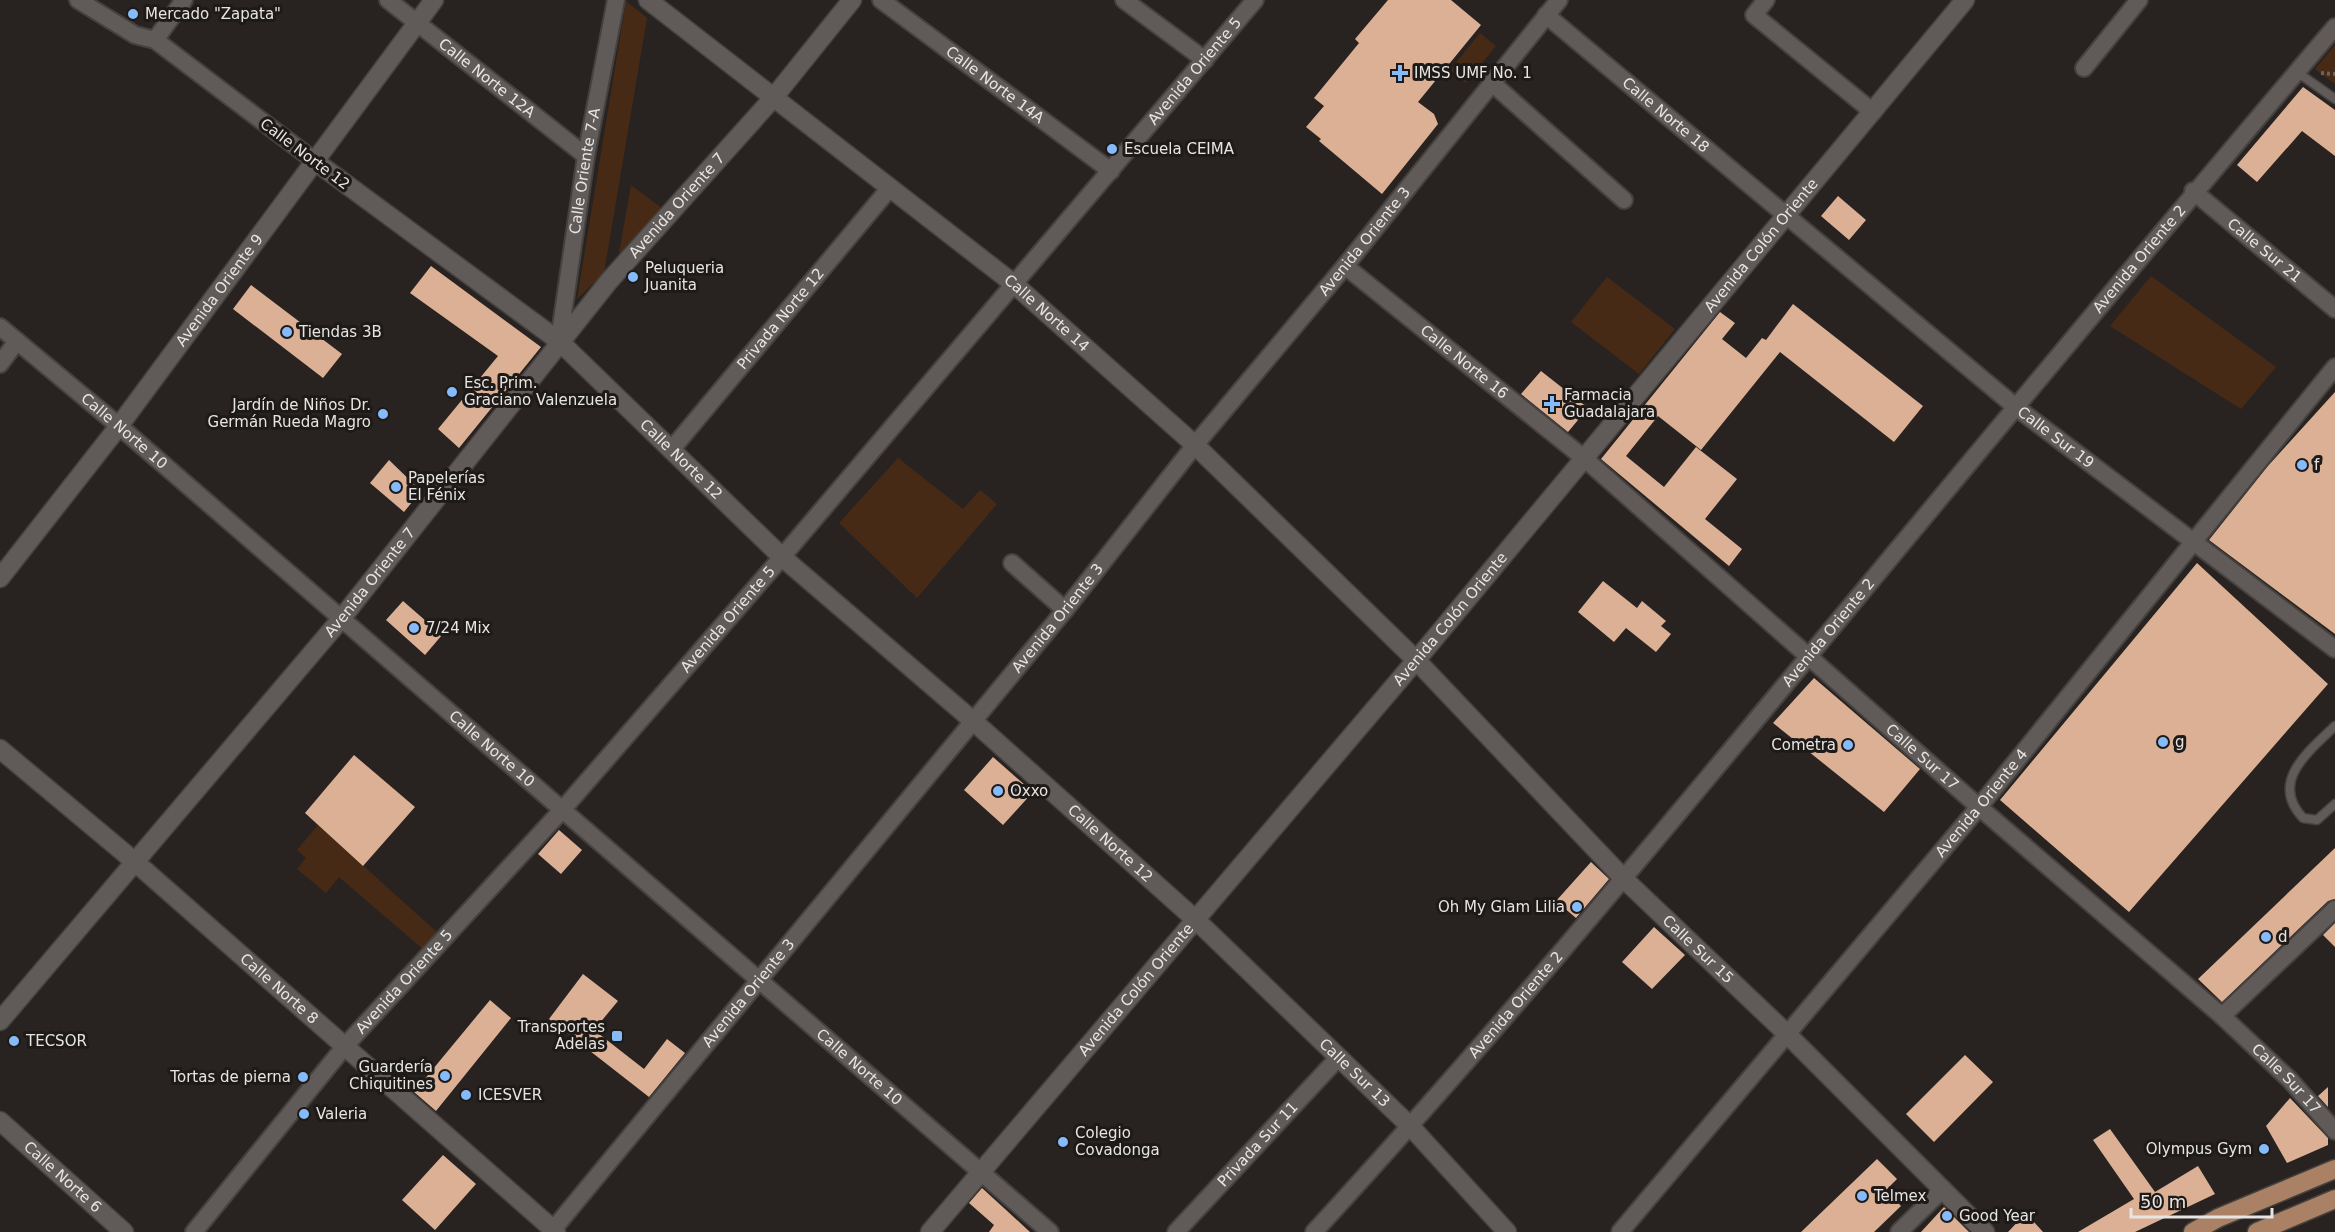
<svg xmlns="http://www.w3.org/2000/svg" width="2335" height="1232" viewBox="0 0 2335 1232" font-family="'DejaVu Sans',sans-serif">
<rect width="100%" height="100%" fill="#282321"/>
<path fill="#472a16" d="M626,1l21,17 -43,255 -27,26z
M1480,33l16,13 -30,37 -16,-13z
M2335,45v39l-20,-15z
M631,185l32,24 -46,56z
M2151,276l125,91 -35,42 -131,-83z
M1607,277l68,52 -36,45 -68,-52z
M898,458l65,51 17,-19 17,14 -80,94 -78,-75z
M318,825l121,109 -14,17 -86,-74 -13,16 -29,-24 9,-11 -9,-8z"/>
<path fill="#dcb094" d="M1388,0h63l30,25 -63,77 16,12 4,10 -56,70 -63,-53 2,-2 -15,-12 18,-21 -10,-8 45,-55 -4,-4z
M2303,87l32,23v46l-33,-25 -45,51 -20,-17z
M1838,196l28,24 -17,20 -28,-24z
M431,266l110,81 -82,101 -21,-19 60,-73 -88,-63z
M251,285l91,69 -19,24 -90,-69z
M1793,304l130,102 -29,36 -114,-90 -79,98 -43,-34 -32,40 38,31 32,-40 41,32 -32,40 37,30 -13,17 -128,-107 119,-147 15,11 -13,16 24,19 16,-20 4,2z
M1541,371l47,37 -20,24 -47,-38z
M2335,392v242l-126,-94 58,-73z
M389,460l32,31 -17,21 -34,-29z
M2197,563l131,121 -199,228 -129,-112z
M1603,581l34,27 5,-7 24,20 -5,5 10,8 -15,18 -30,-24 -12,14 -36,-30z
M403,601l39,34 -17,20 -39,-35z
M1814,678l106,91 -36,43 -111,-89z
M354,755l61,52 -52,59 -58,-53z
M993,757l40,35 -30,33 -39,-35z
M559,830l23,20 -21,24 -23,-20z
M2335,848v51l-7,2 -106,101 -24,-23z
M1591,862l18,17 -33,39 -20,-17z
M2335,923v24l-12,-12z
M1654,927l31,28 -33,34 -30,-27z
M583,974l35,27 -24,29 50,39 23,-30 18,14 -36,44 -100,-78z
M490,1000l21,18 -75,93 -22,-19z
M1965,1055l28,27 -59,60 -28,-28z
M2328,1087v20l-10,-11z
M2290,1098l38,40v7l-41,18 -21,-37z
M2110,1129l45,63 43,-26 17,28 -80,38h-57l56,-33 -41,-59z
M443,1155l33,29 -41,46 -33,-30z
M1877,1159l20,20 -11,11 15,16 -27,26h-73z
M982,1188l23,21 25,23h-41l5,-7 -25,-22z
M1944,1207l25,25h-48z
M2026,1213l17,19h-35z"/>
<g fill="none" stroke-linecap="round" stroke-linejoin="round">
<g stroke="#44413f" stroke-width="11">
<path id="lane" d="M2297,72l38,27
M2335,726c-27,26 -66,56 -32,92l14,2 18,-16"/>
</g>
<g stroke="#44413f" stroke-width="20">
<g id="street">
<path d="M78,0l57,35 20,5 161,122"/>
<path id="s1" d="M388,0l198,156"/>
<path id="s2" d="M881,0l230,171"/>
<path d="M1124,0l81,60"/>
<path d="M1766,0l-12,15 119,97"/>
<path id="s3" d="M1546,15l471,393 318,241"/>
<path d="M155,40l29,-40"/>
<path d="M2084,68l55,-68"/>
<path d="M1492,83l132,117"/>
<path id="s4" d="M2193,191l142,118"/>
<path id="s5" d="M1345,266l240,193 394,348 243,209 68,64 45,51"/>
<path id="s6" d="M0,327l119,99 931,806"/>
<path id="s7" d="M559,341l27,-185 30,-156"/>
<path d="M0,364l17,-23"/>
<path id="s8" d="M671,450l218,-261"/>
<path d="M1012,563l53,47"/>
<path d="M2222,1016l113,-107"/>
<path id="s9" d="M194,1232l151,-186 218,-237 219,-252 473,-557"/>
<path id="s10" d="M551,1232l514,-622 130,-165 150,-179 214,-266"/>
<path id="s11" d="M1176,1232l163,-175"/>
<path id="s12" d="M1314,1232c161,-175 314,-358 466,-541 184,-222 368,-444 555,-664"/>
<path id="s13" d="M1620,1232l359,-425 356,-440"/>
<path d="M1899,1232l44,-43"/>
</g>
</g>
<g stroke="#44413f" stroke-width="21">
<g id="secondary">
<path id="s14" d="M648,0l366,284 181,161 221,215 208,219 162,154 199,199"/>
<path id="s15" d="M316,162l243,179 223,216 190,163 224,200 215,207 96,105"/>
<path id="s16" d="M0,578l119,-152 315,-426"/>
<path id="s17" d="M0,749l134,112 422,371"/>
<path id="s18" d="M0,1021l341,-402 268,-338 165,-184 78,-97"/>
<path id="s19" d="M0,1121l124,111"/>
<path id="s20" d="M930,1232l499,-587 536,-645"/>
</g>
</g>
<g stroke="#44413f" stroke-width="21">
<path id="primary" d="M2193,1232l25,-14 117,-49
M2257,1232l78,-33"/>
</g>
<path stroke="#686462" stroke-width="4" stroke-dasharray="3 3" stroke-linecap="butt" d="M2321,73l14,1"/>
<use href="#lane" stroke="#605b58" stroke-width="8"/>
<use href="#street" stroke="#605b58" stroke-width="16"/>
<use href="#secondary" stroke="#605b58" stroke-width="18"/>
<use href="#primary" stroke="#aa8165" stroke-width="18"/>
</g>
<g fill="#86bbfb" stroke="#1e1a18" stroke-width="2">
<circle cx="133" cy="14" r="6"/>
<path d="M1397 64h6v6h6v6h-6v6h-6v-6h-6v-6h6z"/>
<circle cx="1112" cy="149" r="6"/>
<circle cx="633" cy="277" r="6"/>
<circle cx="287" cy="332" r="6"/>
<circle cx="452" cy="392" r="6"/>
<path d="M1549 395h6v6h6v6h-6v6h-6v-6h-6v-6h6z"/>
<circle cx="383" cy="414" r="6"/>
<circle cx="2302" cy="465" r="6"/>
<circle cx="396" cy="487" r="6"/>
<circle cx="414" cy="628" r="6"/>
<circle cx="2163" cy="742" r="6"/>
<circle cx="1848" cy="745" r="6"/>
<circle cx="998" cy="791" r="6"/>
<circle cx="1577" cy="907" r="6"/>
<circle cx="2266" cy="937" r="6"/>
<rect x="611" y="1030" width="12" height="12" rx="3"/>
<circle cx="14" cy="1041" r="6"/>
<circle cx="445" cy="1076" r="6"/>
<circle cx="303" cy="1077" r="6"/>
<circle cx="466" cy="1095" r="6"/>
<circle cx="304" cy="1114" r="6"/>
<circle cx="1063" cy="1142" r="6"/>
<circle cx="2264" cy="1149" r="6"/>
<circle cx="1862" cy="1196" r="6"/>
<circle cx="1947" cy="1216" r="6"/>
</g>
<g text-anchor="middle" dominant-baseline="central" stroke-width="6" stroke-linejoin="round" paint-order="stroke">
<g font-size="15" fill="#e7e5e3" stroke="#1e1a18" text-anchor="start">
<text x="145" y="14">Mercado "Zapata"</text>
<text x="1414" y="73">IMSS UMF No. 1</text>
<text x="1124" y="149">Escuela CEIMA</text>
<text x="645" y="268">Peluqueria<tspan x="645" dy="17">Juanita</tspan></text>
<text x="299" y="332">Tiendas 3B</text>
<text x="464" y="383">Esc. Prim.<tspan x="464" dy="17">Graciano Valenzuela</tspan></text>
<text x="1564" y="395">Farmacia<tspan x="1564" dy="17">Guadalajara</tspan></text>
<text x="371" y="405" text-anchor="end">Jardín de Niños Dr.<tspan x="371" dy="17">Germán Rueda Magro</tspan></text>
<text x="2314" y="465">f</text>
<text x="408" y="478">Papelerías<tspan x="408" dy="17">El Fénix</tspan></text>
<text x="426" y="628">7/24 Mix</text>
<text x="2175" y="742">g</text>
<text x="1836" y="745" text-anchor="end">Cometra</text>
<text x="1010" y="791">Oxxo</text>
<text x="1565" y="907" text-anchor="end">Oh My Glam Lilia</text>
<text x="2278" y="937">d</text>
<text x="605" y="1027" text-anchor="end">Transportes<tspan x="605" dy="17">Adelas</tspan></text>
<text x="26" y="1041">TECSOR</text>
<text x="433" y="1067" text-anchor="end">Guardería<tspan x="433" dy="17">Chiquitines</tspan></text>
<text x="291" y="1077" text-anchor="end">Tortas de pierna</text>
<text x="478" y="1095">ICESVER</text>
<text x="316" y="1114">Valeria</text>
<text x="1075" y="1133">Colegio<tspan x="1075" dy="17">Covadonga</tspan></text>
<text x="2252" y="1149" text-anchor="end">Olympus Gym</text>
<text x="1874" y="1196">Telmex</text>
<text x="1959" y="1216">Good Year</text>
</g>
<g font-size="15" fill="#e7e5e3" stroke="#1e1a18">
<text stroke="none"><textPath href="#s9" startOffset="1533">Avenida Oriente 5</textPath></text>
<text stroke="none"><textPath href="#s1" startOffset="126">Calle Norte 12A</textPath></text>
<text stroke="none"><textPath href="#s2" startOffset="142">Calle Norte 14A</textPath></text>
<text stroke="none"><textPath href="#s3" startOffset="156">Calle Norte 18</textPath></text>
<text transform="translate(305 154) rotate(37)">Calle Norte 12</text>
<text stroke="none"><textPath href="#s7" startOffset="172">Calle Oriente 7-A</textPath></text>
<text stroke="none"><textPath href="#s18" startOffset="1060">Avenida Oriente 7</textPath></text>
<text stroke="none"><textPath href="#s10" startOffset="1282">Avenida Oriente 3</textPath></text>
<text stroke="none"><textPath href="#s20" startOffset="1290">Avenida Colón Oriente</textPath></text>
<text stroke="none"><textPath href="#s4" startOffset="93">Calle Sur 21</textPath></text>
<text stroke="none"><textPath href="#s12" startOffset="1276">Avenida Oriente 2</textPath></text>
<text stroke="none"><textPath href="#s16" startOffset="362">Avenida Oriente 9</textPath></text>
<text stroke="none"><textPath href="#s14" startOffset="507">Calle Norte 14</textPath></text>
<text stroke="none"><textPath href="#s8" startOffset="171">Privada Norte 12</textPath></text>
<text stroke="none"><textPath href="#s5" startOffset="153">Calle Norte 16</textPath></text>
<text stroke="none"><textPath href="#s6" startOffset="162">Calle Norte 10</textPath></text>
<text stroke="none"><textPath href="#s3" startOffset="662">Calle Sur 19</textPath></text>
<text stroke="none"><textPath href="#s15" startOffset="472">Calle Norte 12</textPath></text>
<text stroke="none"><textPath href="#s18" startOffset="574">Avenida Oriente 7</textPath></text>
<text stroke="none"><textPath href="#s10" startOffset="796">Avenida Oriente 3</textPath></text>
<text stroke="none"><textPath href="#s9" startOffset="813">Avenida Oriente 5</textPath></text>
<text stroke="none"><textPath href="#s20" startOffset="804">Avenida Colón Oriente</textPath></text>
<text stroke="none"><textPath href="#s12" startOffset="790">Avenida Oriente 2</textPath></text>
<text stroke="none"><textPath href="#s6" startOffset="648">Calle Norte 10</textPath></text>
<text stroke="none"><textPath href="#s5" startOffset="758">Calle Sur 17</textPath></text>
<text stroke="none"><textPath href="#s13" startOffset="561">Avenida Oriente 4</textPath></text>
<text stroke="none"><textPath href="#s15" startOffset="1048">Calle Norte 12</textPath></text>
<text stroke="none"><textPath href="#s14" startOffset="1418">Calle Sur 15</textPath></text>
<text stroke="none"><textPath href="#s9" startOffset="327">Avenida Oriente 5</textPath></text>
<text stroke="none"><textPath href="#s17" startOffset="368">Calle Norte 8</textPath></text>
<text stroke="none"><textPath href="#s20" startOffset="318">Avenida Colón Oriente</textPath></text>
<text stroke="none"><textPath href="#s10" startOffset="310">Avenida Oriente 3</textPath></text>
<text stroke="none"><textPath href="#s12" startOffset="304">Avenida Oriente 2</textPath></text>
<text stroke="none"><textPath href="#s6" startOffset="1134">Calle Norte 10</textPath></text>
<text stroke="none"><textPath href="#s15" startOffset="1383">Calle Sur 13</textPath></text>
<text stroke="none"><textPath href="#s5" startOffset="1244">Calle Sur 17</textPath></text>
<text stroke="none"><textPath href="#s11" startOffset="120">Privada Sur 11</textPath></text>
<text stroke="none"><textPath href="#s19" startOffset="84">Calle Norte 6</textPath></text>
</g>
</g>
<path d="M2131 1208v9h141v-9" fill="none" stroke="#e7e5e3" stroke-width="3"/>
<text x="2140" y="1208" font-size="18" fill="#e7e5e3" stroke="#1e1a18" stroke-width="4.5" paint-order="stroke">50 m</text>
</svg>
